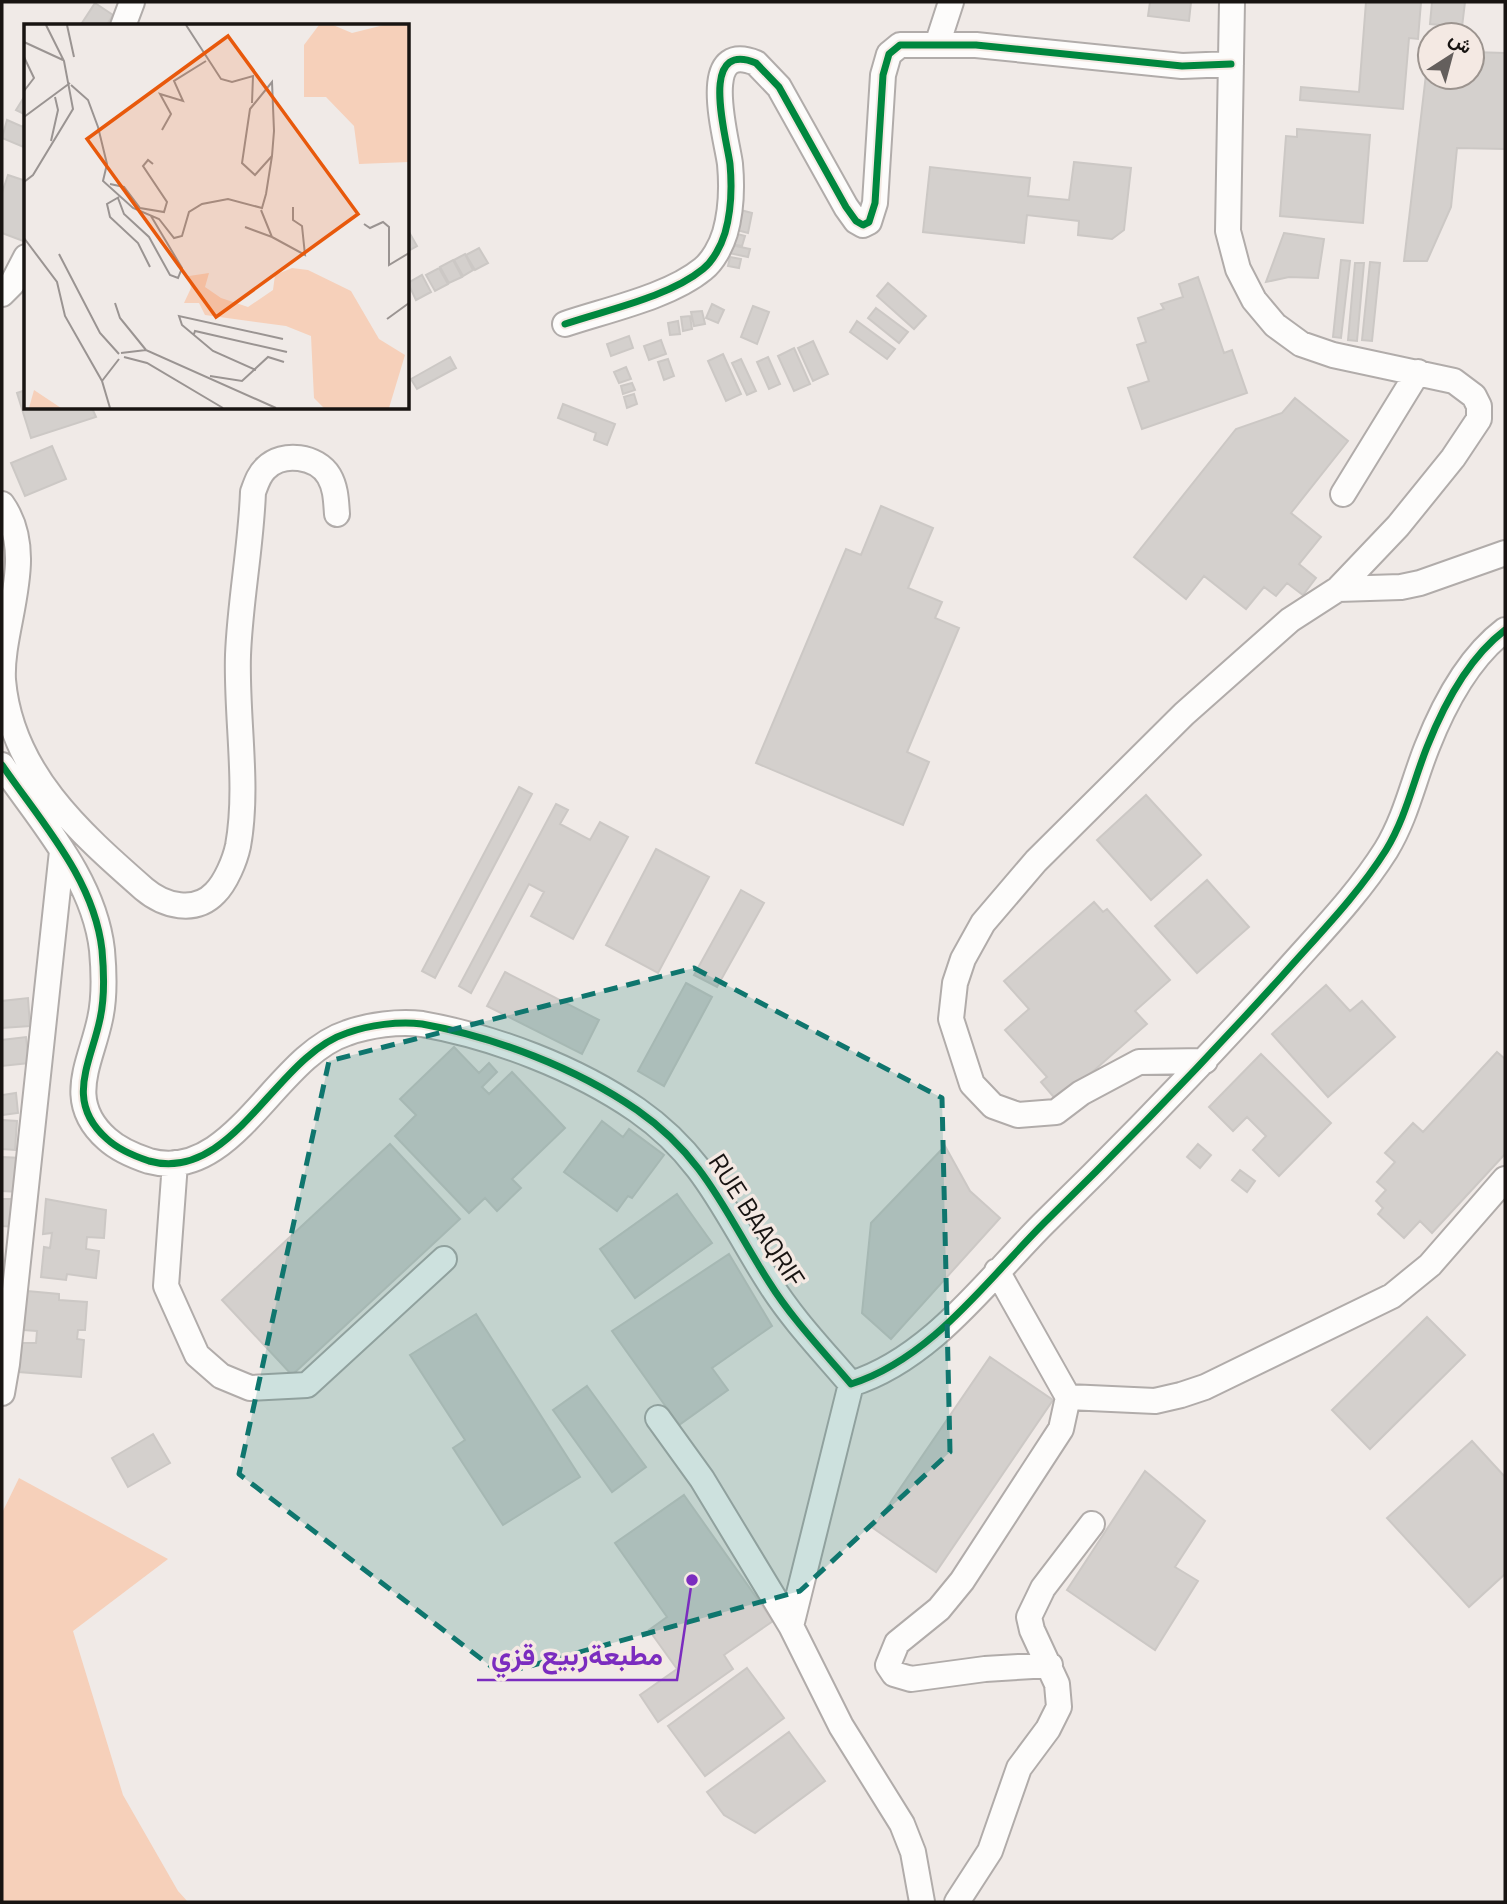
<svg xmlns="http://www.w3.org/2000/svg" width="1507" height="1904" viewBox="0 0 1507 1904" font-family="'Titillium Web',Vazirmatn,sans-serif">
<rect width="100%" height="100%" fill="#f0eae7"/>
<path fill="#f6d0ba" d="M19,1478l149,81 -95,72 50,164 55,96 10,11h-186v-389z"/>
<path fill="#d4d0cd" stroke="#ccc8c5" stroke-width="2" d="M1150,2h41l-2,19 -41,-5z
M1366,2h55l-3,37 -9,-1 -6,71 -103,-9 1,-13 58,5z
M1432,2h33l-3,25 -32,-3z
M95,3l18,12 -7,11h-26z
M1472,52l33,1v96l-48,-1 -6,59 -24,54h-23l23,-195h3v11h42z
M26,94v21l-10,-5z
M26,119v29l-24,-10 5,-18 16,7z
M1297,129l73,6 -7,88 -83,-7 6,-80 11,1z
M1074,162l57,6 -7,62 -12,9 -34,-4 1,-14 -52,-6 -3,28 -101,-11 7,-65 100,11 -2,18 41,4z
M8,175l18,6v61l-24,-9v-40z
M737,209l15,4 -4,20 -15,-4z
M409,232l8,14 -9,5v-18z
M733,233l12,3 -3,10 -11,-2z
M1284,233l40,6 -6,39 -29,-1 -23,5z
M731,245l19,4 -2,8 -19,-4z
M479,248l9,15 -13,7 -9,-15z
M465,254l8,16 -10,6 -9,-16z
M730,257l11,2 -2,9 -11,-2z
M453,260l9,17 -13,6 -9,-16z
M1341,260l9,1 -9,77 -8,-1z
M1370,262l10,1 -8,78 -10,-1z
M1355,263h9l-7,78 -9,-1z
M439,268l9,16 -13,7 -9,-16z
M422,275l9,17 -15,8 -8,-17z
M1198,277l26,76 8,-3 15,43 -105,36 -14,-41 21,-7 -12,-36 9,-3 -8,-24 26,-9 -3,-5 22,-7 -4,-13z
M888,283l38,33 -12,13 -37,-33z
M712,304l12,6 -6,13 -12,-5z
M753,306l16,6 -12,32 -16,-7z
M876,308l32,24 -9,11 -31,-25z
M702,311l3,13 -11,2 -3,-14z
M690,316l2,13 -9,2 -2,-14z
M678,321l2,13 -10,1 -2,-12z
M857,321l38,28 -8,10 -37,-27z
M629,336l4,12 -22,8 -4,-12z
M661,340l5,14 -17,6 -5,-14z
M813,341l15,33 -15,7 -15,-33z
M794,348l16,36 -16,7 -16,-35z
M723,354l18,40 -15,7 -18,-40z
M450,357l6,11 -39,21 -6,-10z
M768,357l12,27 -11,5 -12,-27z
M668,359l6,17 -10,4 -6,-18z
M741,359l15,32 -9,4 -15,-32z
M626,367l5,12 -12,4 -5,-11z
M632,383l3,7 -12,4 -2,-8z
M26,390v18h66l4,9 -65,21 -14,-45z
M634,394l3,10 -10,4 -3,-11z
M1295,398l53,43 -57,72 30,24 -22,27 17,14 -13,17 -16,-12 -11,13 -12,-9 -18,22 -42,-33 -18,23 -52,-42 102,-128 46,-16z
M563,404l52,20 -8,21 -13,-5 2,-7 -38,-15z
M52,446l14,33 -41,17 -14,-33z
M881,506l52,22 -25,60 34,14 -7,16 24,10 -52,124 22,10 -26,63 -147,-62 90,-214 15,6z
M519,787l13,7 -97,184 -13,-7z
M1146,795l55,60 -50,45 -54,-60z
M556,804l12,6 -8,14 30,16 10,-18 28,15 -55,102 -42,-23 13,-24 -15,-8 -58,109 -12,-7z
M656,849l53,28 -51,96 -52,-28z
M1207,880l42,47 -52,46 -42,-47z
M741,890l23,13 -47,84 -23,-12z
M1094,902l9,10 4,-3 63,71 -35,31 12,13 -89,78 -17,-20 6,-5 -42,-47 24,-21 -25,-28z
M505,972l94,48 -17,34 -95,-48z
M686,983l26,14 -48,89 -26,-15z
M1326,985l24,26 12,-10 33,36 -67,60 -56,-63z
M28,998l2,28 -28,2v-27z
M26,1037l3,26 -27,3v-26z
M454,1047l25,26 10,-10 8,9 -15,15 7,7 23,-22 53,56 -53,51 9,9 -24,23 -12,-13 -16,15 -74,-77 21,-21 -16,-16z
M1497,1052l8,7v95l-73,79 -12,-12 -16,17 -26,-24 5,-6 -7,-7 10,-11 -9,-8 18,-20 -10,-9 28,-30 10,9z
M1261,1054l70,69 -52,53 -26,-26 13,-14 -19,-19 -14,14 -24,-24z
M16,1093l2,20 -16,2v-20z
M2,1120l15,1 -2,29 -13,-1z
M602,1121l21,16 6,-8 35,26 -32,43 -4,-2 -11,15 -53,-39z
M390,1144l70,75 -168,156 -70,-75z
M1198,1144l13,11 -11,13 -13,-11z
M945,1146l25,45 30,27 -109,121 -29,-26 9,-90z
M2,1157l19,1 -1,34 -18,-1z
M1240,1170l15,11 -8,11 -15,-12z
M677,1194l35,49 -77,55 -35,-49z
M2,1199h14v28l-14,-1z
M46,1199l60,11 -2,28 -17,-1 -1,12 13,2 -3,27 -29,-4 -1,6 -25,-3 3,-30 6,1 2,-15 -9,1z
M2,1247l5,65h-5z
M729,1254l43,72 -60,42 16,22 -49,35 -67,-94z
M27,1291l32,3v6l28,2 -2,28h-7l-1,9 7,1 -3,37 -62,-5 2,-29h15l1,-12 -13,-1z
M476,1314l104,163 -77,48 -50,-77 12,-8 -55,-85z
M1427,1317l38,38 -95,94 -38,-39z
M990,1357l63,43 -117,172 -63,-44z
M587,1386l59,81 -34,25 -59,-82z
M153,1434l17,29 -42,24 -16,-29z
M1472,1441l33,36v97l-36,33 -82,-89z
M1145,1471l60,50 -30,46 23,14 -43,69 -88,-60z
M684,1495l89,126 -49,34 9,14 -75,53 -18,-27 37,-26 -28,-39 18,-13 -52,-74z
M747,1668l37,50 -79,58 -37,-50z
M789,1732l36,49 -70,52 -31,-18 -17,-23z"/>
<g fill="none" stroke-linecap="round" stroke-linejoin="round">
<g stroke="#b1acaa" stroke-width="28">
<path id="minor" d="M1232,2l-4,229 10,38 16,31 21,25 26,19 32,11 121,26 20,15 5,10v13l-26,39 -55,68 -60,63
M123,26l9,-24
M937,45l14,-43
M2,294l10,-10 14,-27
M565,324c41,-14 104,-27 138,-55 10,-8 18,-23 22,-36 6,-21 7,-47 5,-69 -3,-25 -33,-125 26,-101l23,24 67,120 10,14 7,4 6,-3 6,-19 8,-128 6,-21 11,-9h76l206,21 49,-2
M1343,494l75,-122
M2,504c37,52 -2,122 1,176 8,92 76,152 141,209 20,17 51,25 71,4 11,-11 20,-33 23,-47 11,-60 -2,-129 0,-191 2,-54 13,-108 15,-163 3,-8 6,-18 13,-24 17,-17 51,-12 63,8 7,12 7,25 8,38
M2,765c39,57 92,114 100,185 2,22 3,47 -2,69 -9,44 -36,82 7,120 12,11 27,17 42,22 84,23 126,-105 198,-128 22,-8 52,-12 75,-9 73,13 154,44 215,86 69,48 89,105 132,172 23,37 54,69 82,102 80,-25 136,-104 193,-161 82,-80 161,-162 238,-247 36,-41 75,-80 104,-126 20,-33 27,-68 41,-103 17,-43 41,-89 78,-117
M1205,1061l-66,1 -58,31 -25,19 -38,3 -25,-9 -21,-22 -21,-65 4,-36 8,-24 20,-36 53,-62 148,-147 106,-94 48,-31 63,-2 19,-4 85,-30
M175,1163l-9,123 31,69 24,21 29,12 57,-3 137,-126
M997,1271l71,126 -7,32 -99,152 -23,28 -42,34 -9,22 6,9 17,5 74,-10 65,-4
M2,1393l5,-29 55,-513
M1068,1397l87,4 26,-6 24,-8 187,-91 38,-31 75,-86
M658,1418l44,61 89,147 60,-242
M791,1626l50,100 61,98 11,28 9,50
M957,1902l33,-51 29,-83 29,-39 11,-22 -2,-23 -25,-54 -3,-13 14,-29 49,-64"/>
</g>
<use href="#minor" stroke="#fdfcfb" stroke-width="24"/>
<g stroke="#f4e9e3" stroke-width="11">
<path id="cycleway" d="M565,324c41,-14 104,-27 138,-55 10,-8 18,-23 22,-36 6,-21 7,-47 5,-69 -3,-25 -33,-125 26,-101l23,24 67,120 10,14 7,4 6,-3 6,-19 8,-128 6,-21 11,-9h76l206,21 49,-2
M2,765c39,57 92,114 100,185 2,22 3,47 -2,69 -9,44 -36,82 7,120 12,11 27,17 42,22 84,23 126,-105 198,-128 22,-8 52,-12 75,-9 73,13 154,44 215,86 69,48 89,105 132,172 23,37 54,69 82,102 80,-25 136,-104 193,-161 82,-80 161,-162 238,-247 36,-41 75,-80 104,-126 20,-33 27,-68 41,-103 17,-43 41,-89 78,-117"/>
</g>
<use href="#cycleway" stroke="#00873e" stroke-width="7"/>
</g>
<path fill="#0f766e" fill-opacity="0.2" stroke="#0f766e" stroke-width="5" stroke-dasharray="14 9" stroke-linejoin="round" d="M694,968l248,130 8,354 -150,139 -299,83 -262,-200 90,-413z"/>
<g text-anchor="middle" dominant-baseline="central" stroke-width="7" stroke-linejoin="round" paint-order="stroke">
<g font-size="26" fill="#181412" stroke="#f4e9e3">
<text transform="translate(757 1220) rotate(57)">RUE BAAQRIF</text>
</g>
</g>
<g transform="translate(24 24)">
<rect width="385" height="385" fill="#f0eae7"/>
<path d="M295,1h14l19,8 32,-8h25v137l-50,2 -5,-38 -28,-29h-22v-52zM268,244l16,2 43,21 28,48 26,16 -16,53h-65l-10,-10 -3,-62 -25,-10 -81,-11 -6,-12h-15l7,-15 -2,-12 20,-3 -4,14 16,11 27,9 25,-17 2,-15zM10,366l27,18h-32z" fill="#f6d0ba"/>
<path fill="none" stroke="#9a9492" stroke-width="2" d="M43,1l7,32M162,1l35,54 11,3 21,-6 -1,27M0,18l39,18M0,33l10,21 -10,13M47,61l17,15 10,27 9,37 -4,17 30,27 26,11 15,19 8,-2 7,-24 13,-8 26,-5 34,9 4,-14 6,-38 2,-25 -2,-49 -22,27 -8,54 13,12 17,-19M0,93l46,-34M138,106l9,-16 -11,-20 23,7 -9,-20 32,-20M27,117l7,-31 -3,-13M0,158l9,-7 40,-66 -9,-48 -18,-36M86,160l14,3 16,21 24,4 3,-10 -24,-36 5,-6 5,4M95,173l-12,7 3,13 28,26 12,24M94,174l6,16 25,23 21,38 8,3 4,-10 -31,-52M340,200l6,4 13,-6 6,5v38l20,-12M221,203l27,10 -11,-27M248,213l33,18 -3,-29 -9,-6v-13M0,214l33,44 8,34 37,65 8,27M35,230l41,79 19,21M91,279l5,15 26,32M363,295l22,-16M170,310l1,-3 92,21M97,329l25,-3 130,58M100,333l23,6 76,45M232,346l-43,-19 -31,-26 -3,-9 104,23M186,352l32,5 26,-24 16,5M78,357l17,-22"/>
<path fill="#e8590c" fill-opacity="0.15" stroke="#e8590c" stroke-width="3.5" d="M204,12l130,178 -142,103 -129,-178z"/>
<rect width="385" height="385" fill="none" stroke="#181412" stroke-width="3.5"/>
</g>
<path fill="none" stroke="#7b2cbf" stroke-width="2.5" d="M692 1580L677 1680H477"/>
<circle fill="#7b2cbf" stroke="#f4e9e3" stroke-width="2.5" cx="692" cy="1580" r="7"/>
<g font-size="28" text-anchor="middle" font-weight="bold" fill="#7b2cbf" stroke="#f4e9e3" stroke-width="7" stroke-linejoin="round" paint-order="stroke">
<text x="577" y="1665">مطبعةربيع قزي</text>
</g>
<rect width="1507" height="1904" fill="none" stroke="#181412" stroke-width="7"/>
<g transform="translate(1451 56) rotate(36)"><circle r="33" fill="#f4e9e3" stroke="#9c948f" stroke-width="2"/>
<path d="M0-5L12 26L0 18L-12 26Z" fill="#645f5d"/>
<text y="-10" font-size="19" font-weight="bold" text-anchor="middle" fill="#181412">ش</text>
</g>
</svg>
